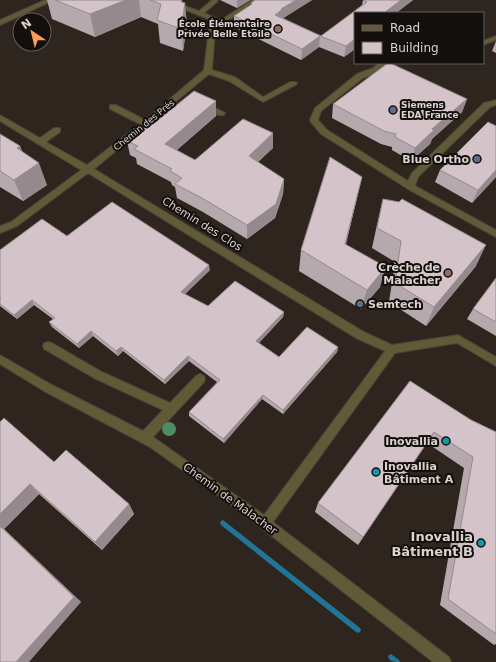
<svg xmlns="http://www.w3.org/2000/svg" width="496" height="662" viewBox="0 0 496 662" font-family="'DejaVu Sans',sans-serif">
<rect width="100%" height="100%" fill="#2e251e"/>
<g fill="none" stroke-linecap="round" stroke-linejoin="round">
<path fill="#217597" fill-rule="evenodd" d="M223,520l137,108 1,2 -1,2 -2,1 -2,-1 -135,-107 -1,-2 1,-2z
M391,654l8,6 1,2c-5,0 -10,0 -12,-5l1,-2z"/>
<g stroke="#4a413a" stroke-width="2">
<path id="minor" d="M45,0h9l-54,25v-5z
M160,0h9l30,11 13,-11h6l-1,2 -13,11 17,7 31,-20h7l-44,29 -3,41 23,7 28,20 27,-15h6l1,2 -34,18 -34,-21 -20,-7 -115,95 270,163 28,13 66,-10 38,22v9l-39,-23 -62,10 -122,169 176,135 2,5h-18l-196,-153 -87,-62 -106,-56 -44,-27v-9l52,30 91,46 20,-21 -69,-32 -50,-29 -1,-3 1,-3 4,-1 4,1 50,29 68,31 26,-27 4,-2 4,2 1,3 -1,3 -51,55 111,78 121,-164 -29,-13 -268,-165 -71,53 -17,7v-7l11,-4 70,-52 -81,-49v-6l40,23 14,-10h6v4l-14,10 41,23 53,-41 -30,-15v-4h6l29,15 59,-50 5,-42 7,-6z
M496,36v4l-13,5v-4z
M379,63h8l-8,9 -16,6 -42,33 -3,9 9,10 81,51 4,-8 72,-70 12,-3v5l-6,2 -72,70 -3,9 81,44v7l-88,-48 -87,-55 -10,-12 -1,-2 5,-12 42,-34 16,-6z
M201,104h6l18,9 -1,2h-6l-17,-7z"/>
</g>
<use href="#minor" fill="#615a37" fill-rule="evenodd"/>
</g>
<circle fill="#4f8c63" cx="169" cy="429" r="7"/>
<path fill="#b6a9ad" d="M47,0h135l5,25 -4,26 -23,-8 -2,-19 -17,-7 -46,20 -43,-18z
M220,0h30l-13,8z
M312,0l-29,18 38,18 41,-31 1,-5h50l-17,13h-41v36l-11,8 -25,-10 -18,13 -67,-33v-11l17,-11v-2z
M496,41v12l-4,-2z
M467,99l-5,13 -30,27 -2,5 -19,17 -19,-11v-3l-11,-3 -49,-26 1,-14z
M216,101v15l-39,34 18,10 78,-27v15l-15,14 26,17 -1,15 -8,24 -28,21 -44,-27 -26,-14 -2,-11 -3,-2 -1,-3 -34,-18 -1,-6 -6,-3 -3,-14 26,-17z
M496,126v51l-24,26 -37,-21 5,-12z
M0,134l20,12 2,6 25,33 -24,16 -23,-14z
M357,198l-11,46 34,43 -19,22 -62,-38 2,-21z
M383,199l93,67 -50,60 -37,-24 6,-40 -23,-14 6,-28z
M67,236l143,34 -25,24 23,12 76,6 -1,5 -24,26 20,14 59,-10 -1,5 -54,62 -21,-15 -38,44 -35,-27v-4l28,-30 -28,-21 -24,23 -42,-33 -5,5 -25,-20 -14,12 -27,-21 -3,-5 4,-3 -19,-14 -17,14 -17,-13v-56z
M496,278v58l-29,-17 6,-10z
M410,381l61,39 25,12v212l-2,1 -54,-40 24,-137 -37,-25 -69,102 -43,-33 3,-9z
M0,422l54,40 75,42 5,10 -32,36 -63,-56 -35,35 77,73 -81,60z"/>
<path fill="#94898d" d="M126,0h13l2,17 -46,20 -5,-23z
M181,0l2,16 2,-13 2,22 -4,26 -2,-22z
M237,0h13l-13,8z
M296,0h16l-30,19 -7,-4 6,-6z
M401,0h12l-17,13h-12z
M320,36l-1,11 -18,13 1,-11z
M355,39v10l-11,8 2,-11z
M467,99l-5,13 -30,27 -2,5 -19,17 4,-13 17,-19z
M216,101v15l-49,42 -2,-14z
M273,133v15l-24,22v-14z
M20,146l9,22 -12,-20z
M39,163l8,22 -24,16 -9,-21z
M496,170v7l-24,26 6,-13z
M362,177l-5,21 -16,66 4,-20z
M284,179l-1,15 -8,24 -28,21v-14z
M486,245l-10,21 -50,60 8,-19z
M209,265l1,5 -28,27 -1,-5z
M386,267l-6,20 -19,22 6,-19z
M32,300l2,5 -17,14 -3,-4z
M284,312l-1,5 -27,29v-5z
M91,331l2,5 -14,12 -2,-4z
M121,347l2,4 -5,5 -2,-5z
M338,347l-1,5 -54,62v-4z
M188,356l1,5 -24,23 -1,-4z
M263,395l-1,4 -38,44 -1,-4z
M434,432l-7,11 -69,102 5,-8z
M30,484l9,10 -35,35 77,73 -52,60h-13l-16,-136v-12z
M129,504l5,10 -32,36 -7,-8z"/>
<path fill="#d4c4c9" stroke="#94898d" d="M55,0h71l-36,14z
M150,0h31v2l4,1 -4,26 -24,-9 4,-16z
M255,0h41l-15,9h2l-8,6 46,21 46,-34 -4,-2h38l-17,13h-29v26l-9,7 -26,-10 -18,13 -68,-33 18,-12 -1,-1z
M388,63h2l77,36 -35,30 2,1 -19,18 -20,-11 1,-3 -12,-3 -51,-27z
M194,91l22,10 -51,43 30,16 48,-41 30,14 -24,23 35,23 -8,25 -29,21 -45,-27 -27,-14 7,-6 -12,-7 2,-2 -38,-20 4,-3 -11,-5 23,-19 3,2z
M488,122l8,4v44l-18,20 -38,-20z
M0,134l20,12 -3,2 22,15 -25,17 -14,-9z
M330,157l32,20 -17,67 41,23 -19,23 -66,-40z
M383,199l16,3 3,-3 84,46 -52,62 -39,-24 6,-42 -24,-13z
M112,202l97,63 -28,27 27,14 27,-25 49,31 -28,29 23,16 28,-30 31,20 -55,63 -20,-15 -40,44 -34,-27 31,-32 -32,-24 -24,24 -43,-33 -5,4 -25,-20 -14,13 -28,-22 6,-4 -23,-18 -18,15 -14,-11v-5l1,-1h-1v-48l42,-31 25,17z
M496,278v44l-23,-13z
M410,381l61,39 25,12v202l-48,-35 25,-142 -39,-25 -71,105 -45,-34z
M4,418l50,44 12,-12 63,54 -34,38 -65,-58 -30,30v-92z
M0,526l74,71 -58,65h-16z"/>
<g fill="#8d6e63" stroke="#130f0c" stroke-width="1.5">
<circle cx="278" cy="29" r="4"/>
<circle cx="448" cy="273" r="4"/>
</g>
<g fill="#5c6f8a" stroke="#130f0c" stroke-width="1.5">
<circle cx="393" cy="110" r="4"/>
<circle cx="477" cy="159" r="4"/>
<circle cx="360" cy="304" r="4"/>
</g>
<g fill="#0f9aa8" stroke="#130f0c" stroke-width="1.5">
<circle cx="446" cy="441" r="4"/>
<circle cx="376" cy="472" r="4"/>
<circle cx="481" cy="543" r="4"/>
</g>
<g text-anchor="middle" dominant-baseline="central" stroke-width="4" stroke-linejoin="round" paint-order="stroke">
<g font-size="9" font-weight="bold" fill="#dad3cf" stroke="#130f0c" text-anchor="end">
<text x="270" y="24">École Élémentaire<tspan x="270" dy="10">Privée Belle Etoile</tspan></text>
<text x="401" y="105" text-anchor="start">Siemens<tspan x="401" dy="10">EDA France</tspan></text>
</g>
<g font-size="9" fill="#dad3cf" stroke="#130f0c">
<text transform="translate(144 125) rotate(-39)">Chemin des Prés</text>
</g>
<g font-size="11" font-weight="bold" fill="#dad3cf" stroke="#130f0c" text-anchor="end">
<text x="469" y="159">Blue Ortho</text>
<text x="440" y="267">Crèche de<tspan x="440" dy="13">Malacher</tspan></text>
<text x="368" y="304" text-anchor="start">Semtech</text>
<text x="438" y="441">Inovallia</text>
<text x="384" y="466" text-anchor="start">Inovallia<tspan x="384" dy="13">Bâtiment A</tspan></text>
</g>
<g font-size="11" fill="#dad3cf" stroke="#130f0c">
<text transform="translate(202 224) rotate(32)">Chemin des Clos</text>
<text transform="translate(230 499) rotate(36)">Chemin de Malacher</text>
</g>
<g font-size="13" font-weight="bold" fill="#dad3cf" stroke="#130f0c" text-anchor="end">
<text x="473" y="536">Inovallia<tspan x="473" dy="15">Bâtiment B</tspan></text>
</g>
</g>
<rect x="354" y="12" width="130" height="52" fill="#130f0c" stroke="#635d5a"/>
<rect x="362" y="25" width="20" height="6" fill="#615a37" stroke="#635d5a"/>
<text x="390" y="32" font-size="12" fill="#dad3cf">Road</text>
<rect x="362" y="42" width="20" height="12" fill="#d4c4c9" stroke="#635d5a"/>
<text x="390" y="52" font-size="12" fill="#dad3cf">Building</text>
<g transform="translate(32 32) rotate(325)"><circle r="19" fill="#130f0c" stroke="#635d5a"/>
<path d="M0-3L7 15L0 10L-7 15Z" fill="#ff9b5a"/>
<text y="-6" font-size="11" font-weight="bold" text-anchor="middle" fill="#dad3cf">N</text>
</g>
</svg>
